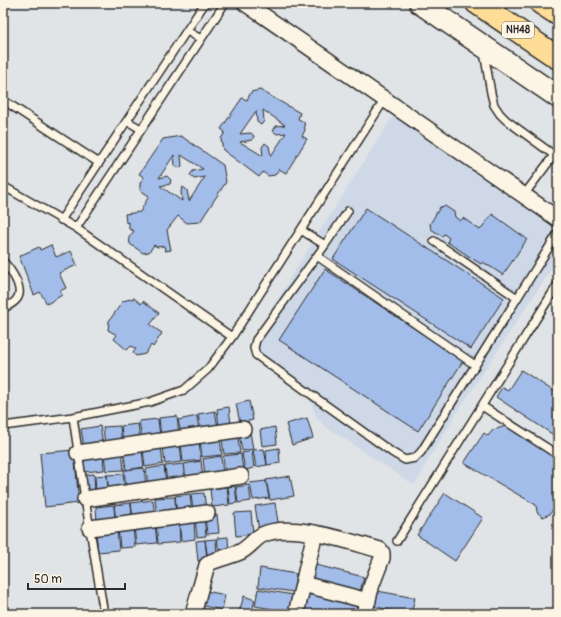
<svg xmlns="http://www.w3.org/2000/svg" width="561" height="617" viewBox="0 0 561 617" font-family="Pangolin,sans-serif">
<rect width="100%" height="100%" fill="#e1e4e6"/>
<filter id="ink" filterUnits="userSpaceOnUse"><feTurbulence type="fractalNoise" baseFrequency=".025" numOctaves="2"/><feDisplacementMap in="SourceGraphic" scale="8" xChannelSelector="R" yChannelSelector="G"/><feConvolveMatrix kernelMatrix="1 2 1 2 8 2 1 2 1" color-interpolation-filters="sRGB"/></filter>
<g filter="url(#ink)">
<path fill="#ced8e7" d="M393,116l165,109v34l-96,146 -37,60 -4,10 -7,10 -91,-60 -7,-9 -4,-12 -6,-10 -35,-22 -21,-24 45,-78z"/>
<path fill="#a3bdea" stroke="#2b2b2b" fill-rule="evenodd" d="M260,90l40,23 -2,6 6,3 1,8 -3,6 5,3 -21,34 -7,-4 -4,6 -7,1 -5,-4 -4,5 -36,-27 -2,-11 4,-7 -4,-3 21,-31 5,2 4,-8zM263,110l22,15 -9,1 -3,5 4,3 9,-1 -15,23 -2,-10 -4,-3 -3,4 1,9 -23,-14 12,-2 2,-4 -3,-3 -11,1 16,-23 1,11 4,3 3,-4z
M181,136l42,29 3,17 -26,40 -13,1 -9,-7 -11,14 4,20 -6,1 -1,-5 -7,1 -3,-2 -5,7 -6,1 -13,-9 -1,-7 5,-6 -5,-2v-7l-3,1 -1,-9 15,-2 9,-16 -9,-6v-7l4,-6 -5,-3 24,-35zM174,155l1,11 4,2 3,-2 -1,-11 22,14 -10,2 -3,4 4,4 11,-2 -16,24 -2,-11 -4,-3 -2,4 1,10 -22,-15 10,-2 1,-4 -4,-4 -8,2z
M445,206l9,6 1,5 5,4 3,-3 17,12 12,-16 35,25 -24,36 -20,-13 -2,2 -34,-22 2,-4 -5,-4 -2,2 -11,-7 -1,-5 10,-17z
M366,208l138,90 -33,51 -138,-90z
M51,245l5,12 15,-6 6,14 -18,8 7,15 -6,3 2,4 -15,9 -7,-12 -6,3 -15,-39 20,-9 1,3z
M325,269l138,92 -45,70 -139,-91z
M134,298l7,6 2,-3 16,12 -9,12 12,8 -9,14 -2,-2 -6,9 -9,2 -3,-3 3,-4 -5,-3 -4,4 -13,-11 3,-4 -9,-5 1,-9 14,-20z
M521,370l37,24v44l-62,-41 6,-10 6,3z
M249,401l4,19 -13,3 -4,-19z
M229,407l2,18 -12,2 -2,-18z
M215,411l3,17 -17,3 -3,-17z
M177,416l2,19 -18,2 -2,-19z
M197,416l2,14 -18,3 -3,-13z
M307,418l6,20 -21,7 -6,-21z
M158,419l2,18 -18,2 -3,-18z
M138,424l2,16 -17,2 -2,-16z
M100,426l3,18 -19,3 -3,-18z
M120,426l2,18 -17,1 -2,-18z
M506,426l52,33v43l-8,12 -7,3 -6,-5 -1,-7 -72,-42 20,-30 4,3 5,-6z
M275,427l2,17 -15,2 -2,-16z
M250,432l3,17 -11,2 -3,-17z
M220,438l2,17 -20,2 -2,-17z
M238,438l2,15 -16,1 -2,-15z
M199,441l2,19 -18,2 -2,-19z
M180,445l2,17 -17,2 -2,-17z
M161,447l2,17 -18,3 -2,-18z
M279,448l1,15 -13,2 -1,-15z
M264,449l3,16 -11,2 -3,-17z
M74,450l5,53 -34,4 -5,-54z
M142,451l2,16 -18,3 -2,-16z
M252,451l2,17 -9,2 -3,-17z
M122,452l2,18 -18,1 -2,-17z
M103,454l1,16 -20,2 -1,-17z
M241,454l2,17 -18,2 -2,-17z
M221,456l2,17 -18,2 -2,-16z
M201,461l2,17 -17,2 -2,-16z
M183,464l2,17 -18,2 -2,-17z
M164,466l2,18 -18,2 -2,-17z
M144,468l2,17 -20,3 -2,-18z
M94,474l1,20 -8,1 -2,-20z
M123,474l2,17 -16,1 -2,-17z
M107,475l1,17 -12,1 -1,-17z
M290,476l4,20 -24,4 -4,-20z
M266,481l3,17 -16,2 -3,-17z
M249,485l2,16 -13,2 -2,-16z
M235,486l2,17 -7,1 -2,-17z
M227,487l2,18 -17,2 -2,-18z
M204,493l2,17 -13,1 -2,-17z
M445,493l38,25 -28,43 -38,-26z
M190,494l2,19 -15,1 -2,-18z
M175,497l1,19 -19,1 -2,-19z
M153,500l2,17 -22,2 -2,-16z
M131,503l1,16 -16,2 -2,-16z
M275,503l4,25 -20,3 -4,-25z
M114,505l1,17 -18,1 -1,-16z
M251,512l2,22 -17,2 -2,-23z
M217,515l2,18 -12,1 -2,-18z
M204,517l2,19 -9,1 -2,-19z
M194,520l1,19 -14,2 -2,-20z
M179,522l1,20 -22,2 -2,-20z
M155,523l2,20 -21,2 -2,-19z
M133,527l2,20 -15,1 -2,-20z
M117,530l2,20 -21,2 -2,-20z
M228,537l1,17h-10l-2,-16z
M216,539l1,19 -9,1 -3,-19z
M205,540l2,20 -9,1 -2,-20z
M312,564l52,13 -5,18 -51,-13z
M260,568l36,6 -2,18 -36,-5z
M309,588l54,12 -3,14h-47l-9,-2z
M258,589l35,6 -3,17 -35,-6z
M202,590l23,5 -3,15 -23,-5z
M372,590l43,8 -4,16h-5l-37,-9z
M244,596l11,4 -4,14h-6l-6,-2z
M197,608l35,6h-36z
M366,608l31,6h-32z
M253,609l35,5h-35z"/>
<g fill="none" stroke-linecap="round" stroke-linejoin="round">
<g stroke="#2b2b2b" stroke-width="10">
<path id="service" d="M187,31l14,8
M484,52l7,41 3,12 6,9 6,6 52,38
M3,100l96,63
M127,121l14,8
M3,186l73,42 156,109
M524,195l30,-40
M61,220l144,-217
M76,228l149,-225
M301,230l24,15 -69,95 -2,8 2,7 137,98 12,7 10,-2 6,-6 137,-219
M434,241l83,57
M325,245l23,-34
M317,256l158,109
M3,261c7,8 23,29 13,39 -3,4 -9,6 -13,9
M482,406l76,49
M73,417l12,82 19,115
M3,426l70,-9 77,-15 34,-12 24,-21 24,-32 153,-238
M397,541l161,-257"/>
</g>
<g stroke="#2b2b2b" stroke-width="18">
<path id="minor" d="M245,3l313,216
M78,453l165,-24
M85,499l156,-23
M90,528l117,-15
M303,584l65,17
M193,614l14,-49 4,-3c10,-4 20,-6 29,-10 9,-4 14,-13 22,-17 29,-14 88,7 118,15l2,3v5l-10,26 -8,30
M296,614l19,-81"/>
</g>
<g stroke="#2b2b2b" stroke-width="24">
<path id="secondary" d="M420,3l138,94"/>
</g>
<g stroke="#2b2b2b" stroke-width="25">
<path id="motorway" d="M477,3l81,55
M541,3l17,11"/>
</g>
<use href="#service" stroke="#fcf5e5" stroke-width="7"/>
<use href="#minor" stroke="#fcf5e5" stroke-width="15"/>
<use href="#secondary" stroke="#fcf5e5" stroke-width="21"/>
<use href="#motorway" stroke="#fedd96" stroke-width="22"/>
</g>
</g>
<g text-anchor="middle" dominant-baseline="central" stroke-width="3.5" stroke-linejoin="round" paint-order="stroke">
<rect fill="#fcf5e5" stroke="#6a6863" stroke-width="1" x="502" y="22" width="32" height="16" rx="3"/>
<g font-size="10" font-weight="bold" fill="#2b2b2b">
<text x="518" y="30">NH48</text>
</g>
</g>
<rect width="561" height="617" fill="none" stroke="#fcf5e5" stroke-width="16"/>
<rect x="8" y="8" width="545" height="601" fill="none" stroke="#2b2b2b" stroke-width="1.5" filter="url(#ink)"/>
<path d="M28 583v6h97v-6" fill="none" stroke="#2b2b2b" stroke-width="2"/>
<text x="34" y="583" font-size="12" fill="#2b2b2b" stroke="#fcf5e5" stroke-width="3" paint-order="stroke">50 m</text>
</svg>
